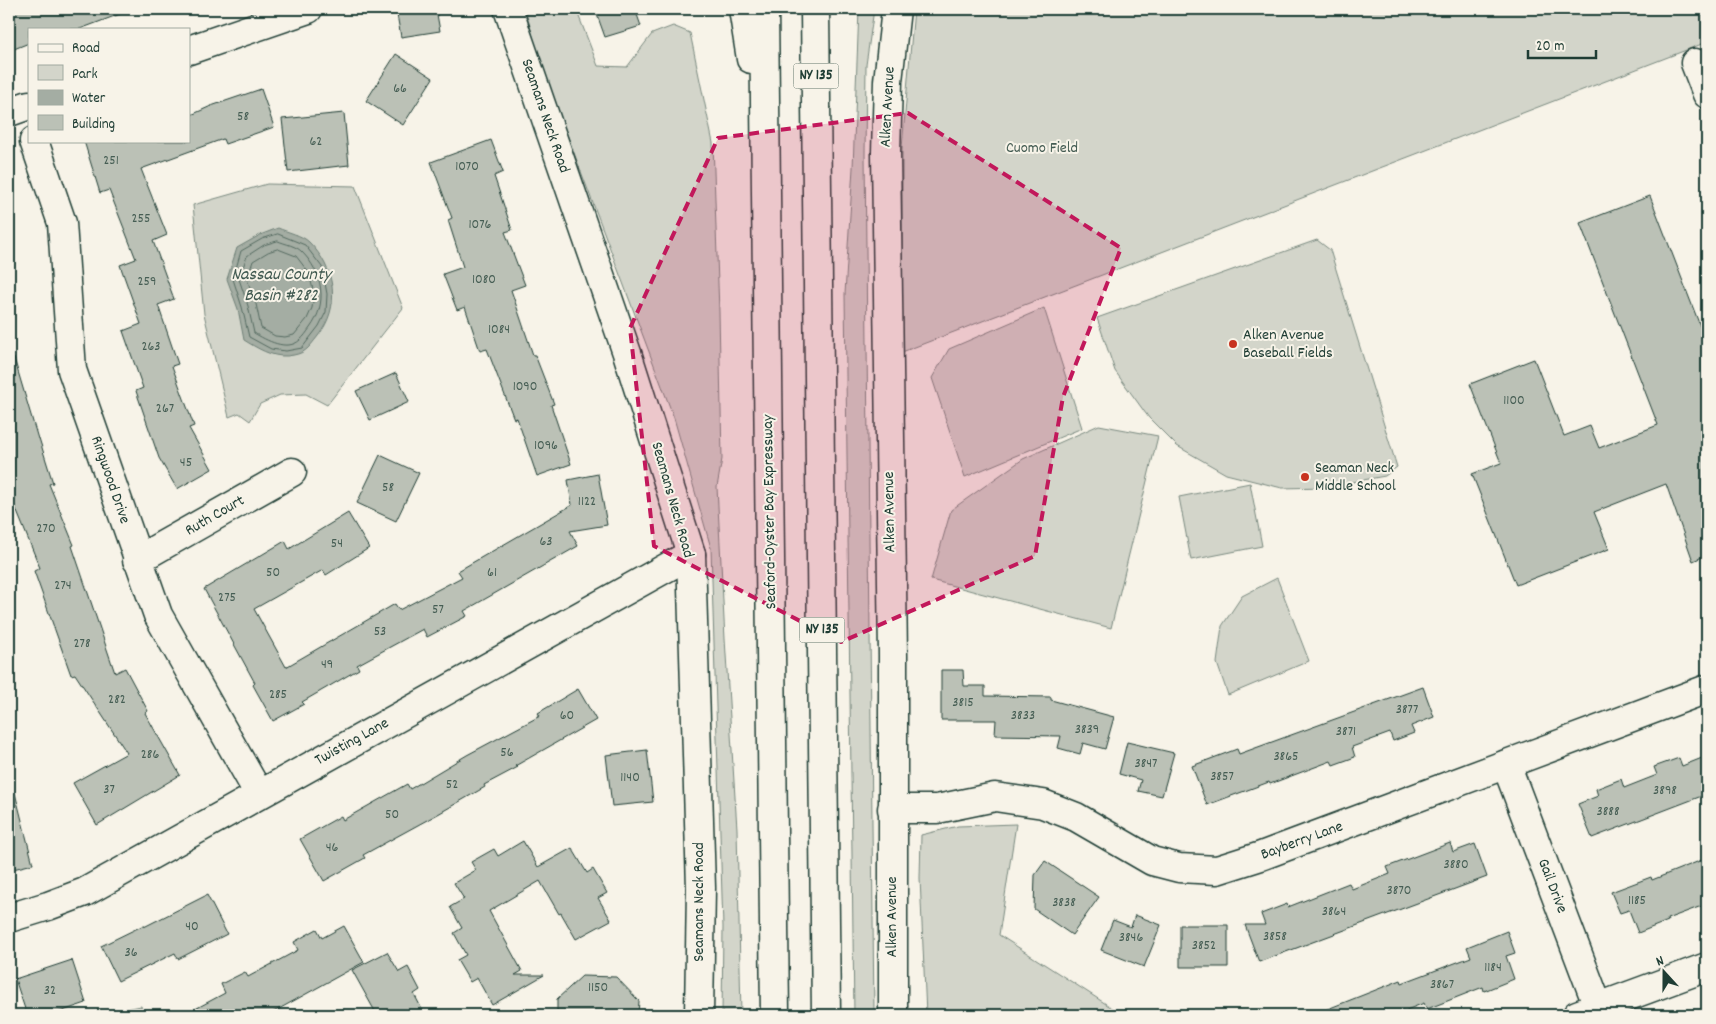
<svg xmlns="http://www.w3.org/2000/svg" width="1716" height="1024" viewBox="0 0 1716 1024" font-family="Dekko,sans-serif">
<rect width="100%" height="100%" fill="#f7f3e8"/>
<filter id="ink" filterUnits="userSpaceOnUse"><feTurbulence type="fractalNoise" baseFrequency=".02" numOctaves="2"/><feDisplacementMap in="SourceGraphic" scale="10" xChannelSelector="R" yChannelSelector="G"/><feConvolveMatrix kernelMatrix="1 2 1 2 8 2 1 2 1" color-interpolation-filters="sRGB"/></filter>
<g filter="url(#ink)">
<path fill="#d3d5ca" stroke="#79897f" d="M525,9h51l22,57 29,1 25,-33 21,-8 17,7 23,110 6,169 3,147 -5,28 8,152 12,190 4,186h-19l1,-88 -12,-379 -37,-130 -132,-350z
M859,9h15l-8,56 -1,89 9,861h-20l-9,-721 8,-126z
M914,9h793v33l-805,310v-204z
M267,184l88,2 48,122 -76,97 -21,-11 -26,1 -20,9 -10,17 -11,-8 -10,4 -25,-103 -11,-109z
M1317,240l13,10 67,217 -12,9 -60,11 -43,1 -56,-14 -49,-28 -28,-28 -34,-47 -18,-53z
M1044,308l38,120 -117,49 -33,-99 17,-29z
M1099,425l59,11 -47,192 -180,-48 20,-70 72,-51z
M1250,483l12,63 -71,14 -12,-63z
M1277,578l32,83 -81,34 -11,-32 5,-37 20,-30z
M1016,824l-17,111 121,78v2h-194l-6,-137 1,-43 37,-9z
M141,1006l3,9h-47z"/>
<path fill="#a4ada3" stroke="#6f8077" d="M278,228c9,4 24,7 31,14 27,27 32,65 9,94 -11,14 -13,18 -31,20 -16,1 -30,-8 -43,-16l-6,-31 -11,-30 10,-31 23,-13z"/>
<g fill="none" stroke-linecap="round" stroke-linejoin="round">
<path stroke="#546a60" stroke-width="1" d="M278,234l27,11 17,22 5,27 -1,18 -7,14 -17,22 -16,3 -15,-2 -22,-12 -7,-30 -9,-28 8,-28 21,-12z
M278,241c7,3 19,5 24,11 21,21 26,52 8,76 -3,4 -6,9 -10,12 -13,12 -34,0 -46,-7l-6,-27 -9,-27 8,-23 17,-11z
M278,249l18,7 13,17 5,21 -2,14 -5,11 -13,16 -9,2 -10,-1 -14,-8 -5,-24 -9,-25 6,-18 15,-9z"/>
</g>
<path fill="#bbc1b6" stroke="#1f3d34" d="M9,9h119v2l-48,18h-51v14l-20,8z
M396,9h40l4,22 -39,6z
M595,9h40l6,17 -36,11z
M396,54l37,24 -30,47 -37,-24z
M261,89l13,38 -49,17 -2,-5 -82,30 26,66 -14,6 21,58 -16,6 20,59 -6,2 22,60 -5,2 23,41 -35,20 -18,-31 -23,-67 7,-3 -20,-57 18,-7 -21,-59 16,-6 -27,-69 -9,3 -16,-52h105v-25l22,-10z
M344,113l5,52 -61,7 -6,-53z
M491,140l12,32 -9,4 18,54 -7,2 20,53 -14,5 22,65h2l19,49 -3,1 20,59 -34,12 -20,-58 -3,1 -27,-70 -7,2 -15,-44 -8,3 -14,-36 20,-7 -15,-47 4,-2 -21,-56z
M1650,196l57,148v211l-14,6 -27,-77 -72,28 15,37 -93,36 -44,-111 29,-11 -31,-79 64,-25 30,77 26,-10 9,22 59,-23 -78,-202z
M9,358h5l24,81 1,-1 14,45 -4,1 25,61 -2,1 43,127 10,-5 23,43 -3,2 35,62 -83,50 -24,-42 54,-30 -52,-79 -4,1 -37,-104 6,-3 -31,-76z
M396,373l13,29 -39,18 -14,-29z
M380,455l39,18 -23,48 -39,-18z
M598,474l9,51 -37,6 8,15 -114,65 3,5 -40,21 -4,-8 -66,36 2,4 -57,33 2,2 -31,17 -20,-36 2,-2 -51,-94 81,-48 4,8 59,-36 21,35 -43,27 -3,-5 -69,39 32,58 109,-63 4,6 63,-33 -4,-6 114,-66 -4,-25z
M941,670h22l1,16h21v10l66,1v3l63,17 -9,32 -22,-6 -3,11 -22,-6 3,-12 -66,-1 1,-15h-55z
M1423,687l11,30 -23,9 3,7 -21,8 -3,-8 -38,14 3,10 -22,8 -2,-4 -61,23 -1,-2 -62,23 -15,-39 45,-17 2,5z
M578,689l18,31 -81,46 3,1 -34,18 1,2 -47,27 -75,41 2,3 -41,23 -24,-42 41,-23 2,4 64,-36 3,5 57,-34 73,-39 -2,-3z
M1127,742l47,11 -12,43 -24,-5 3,-11 -22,-6z
M647,750l6,52 -41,4 -6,-51z
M1707,756v38l-115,44 -14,-34 20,-8 -2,-7 25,-10 3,9 33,-13 -3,-8 25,-9 3,8z
M15,793l18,71 -24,6v-76z
M523,841l15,26 34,-19 15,25 6,-4 14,24 -9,5 13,22 -35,19 -15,-26 -2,1 -19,-33 -51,30 33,60 -7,4h29l-52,30 -15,-27 -7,4 -13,-22 9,-5 -12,-22 8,-5 -12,-21 14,-8 -10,-16 22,-13 -5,-8 23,-13 4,7z
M1450,843l3,9 22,-8 12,33 -228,85 -14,-37h20l-4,-11 26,-10 1,3 61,-24 3,6 38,-15 -3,-7z
M1707,858v46l-40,15 1,2 -30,12 -9,-23 -9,3 -9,-21 40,-15 1,3z
M1045,861l54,36 -27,38 -38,-26 1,-34z
M207,895l20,39 -49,25 -3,-6 -57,28 -17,-35 43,-21v2z
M1135,915l26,10 -17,42 -43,-17 12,-30 18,7z
M1180,925h48v42h-48z
M344,926l20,36 -96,53h-84l41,-22 -4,-9 24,-12 3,5 50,-27 -4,-8 23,-13 5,9z
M1507,931l8,22 -9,3 8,23 -30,12 -1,-4 -56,22 -3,-6 -30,12h-79v-1l86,-34 1,3 69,-26 -4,-10z
M387,952l12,20 9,-5 12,23 -6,4 11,21h-48l-25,-45z
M72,960l14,43 -35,12h-24l-12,-36z
M582,976l34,1 23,24 -1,14h-81v-16z"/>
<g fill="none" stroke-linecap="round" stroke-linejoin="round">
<g stroke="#1f3d34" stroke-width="31">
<path id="minor" d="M189,50l119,-41
M1695,63l12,31
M9,112l20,-7
M34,141l28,82 10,147 86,245 101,179
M137,560l155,-88
M1506,764l92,243
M892,809h45l58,-12 48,7 33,13 76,44 27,7 38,2 44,-14 446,-167
M9,918l39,-12 37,-14 606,-338
M893,1015v-360l-7,-502 2,-72 8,-72
M1577,1015l130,-48"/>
</g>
<g stroke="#1f3d34" stroke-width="31">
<path id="major" d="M508,9l119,344 64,201 10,334 -2,127"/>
</g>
<g stroke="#1f3d34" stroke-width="31">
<path id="highway" d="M743,9l8,50
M764,9l11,1006
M815,9l11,1006"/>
</g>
<use href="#minor" stroke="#f7f3e8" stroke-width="28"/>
<use href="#major" stroke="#f7f3e8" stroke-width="28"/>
<use href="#highway" stroke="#f7f3e8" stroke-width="28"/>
</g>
</g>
<path fill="#c2185b" fill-opacity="0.2" stroke="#c2185b" stroke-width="4" stroke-dasharray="10 6" stroke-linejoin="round" d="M908,113l213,135 -58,149 -28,159 -194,86 -187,-96 -24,-218 88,-190z"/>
<g fill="#c8321e" stroke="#f7f3e8" stroke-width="2">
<circle cx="1233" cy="344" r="5"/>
<circle cx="1305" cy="477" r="5"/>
</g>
<g text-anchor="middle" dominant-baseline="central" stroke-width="4" stroke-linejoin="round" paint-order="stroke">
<g font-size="14" fill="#465e54">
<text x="400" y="89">66</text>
<text x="243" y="117">58</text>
<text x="316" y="142">62</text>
<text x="111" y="161">251</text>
<text x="467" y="167">1070</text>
<text x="141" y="219">255</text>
<text x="480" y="225">1076</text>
<text x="484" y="280">1080</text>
<text x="147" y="282">259</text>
<text x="499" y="330">1084</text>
<text x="151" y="347">263</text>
<text x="525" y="387">1090</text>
<text x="1514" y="401">1100</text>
<text x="165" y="409">267</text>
<text x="546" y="446">1096</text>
<text x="186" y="463">45</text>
<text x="388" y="488">58</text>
<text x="587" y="502">1122</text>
<text x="46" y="529">270</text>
<text x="546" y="542">63</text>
<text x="337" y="544">54</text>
<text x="273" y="573">50</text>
<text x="492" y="573">61</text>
<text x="63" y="586">274</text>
<text x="227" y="598">275</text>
<text x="438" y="610">57</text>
<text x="380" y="632">53</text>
<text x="82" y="644">278</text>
<text x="327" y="665">49</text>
<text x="278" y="695">285</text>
<text x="117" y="700">282</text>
<text x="963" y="703">3815</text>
<text x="1407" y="710">3877</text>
<text x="567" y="716">60</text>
<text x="1023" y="716">3833</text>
<text x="1087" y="730">3839</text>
<text x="1346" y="732">3871</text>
<text x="507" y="753">56</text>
<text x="150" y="755">286</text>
<text x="1286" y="757">3865</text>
<text x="1146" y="764">3847</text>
<text x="1222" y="777">3857</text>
<text x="630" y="778">1140</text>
<text x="452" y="785">52</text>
<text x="109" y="790">37</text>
<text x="1665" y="791">3898</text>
<text x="1608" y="812">3888</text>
<text x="392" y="815">50</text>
<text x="332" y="848">46</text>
<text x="1456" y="865">3880</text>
<text x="1399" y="891">3870</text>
<text x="1637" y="901">1185</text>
<text x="1064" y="903">3838</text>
<text x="1334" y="912">3864</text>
<text x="192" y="927">40</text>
<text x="1275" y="937">3858</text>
<text x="1131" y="938">3846</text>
<text x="1204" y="946">3852</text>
<text x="131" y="953">36</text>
<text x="1493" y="968">1184</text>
<text x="1442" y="985">3867</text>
<text x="598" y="988">1150</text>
<text x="50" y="991">32</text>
</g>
<g fill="#f7f3e8" stroke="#60746a" stroke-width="1">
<rect x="793.5" y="63.5" width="45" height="25" rx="4"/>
<rect x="799.5" y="617.5" width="45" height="25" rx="4"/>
</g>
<g font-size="15" font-weight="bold" fill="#1f3d34">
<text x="816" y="76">NY 135</text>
<text x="822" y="630">NY 135</text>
</g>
<g font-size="16" fill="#1f3d34" stroke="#f7f3e8">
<text transform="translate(888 107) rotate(-87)">Alken Avenue</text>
<text transform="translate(545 116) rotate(71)">Seamans Neck Road</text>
<text transform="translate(110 480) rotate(71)">Ringwood Drive</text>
<text transform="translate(672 500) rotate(74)">Seamans Neck Road</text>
<text transform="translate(770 512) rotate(-91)">Seaford-Oyster Bay Expressway</text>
<text transform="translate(890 512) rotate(-91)">Alken Avenue</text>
<text transform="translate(215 516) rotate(-30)">Ruth Court</text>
<text transform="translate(352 742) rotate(-29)">Twisting Lane</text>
<text transform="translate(1302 841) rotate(-20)">Bayberry Lane</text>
<text transform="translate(1552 886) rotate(69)">Gail Drive</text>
<text transform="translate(699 902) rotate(-90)">Seamans Neck Road</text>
<text transform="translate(892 917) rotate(-90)">Alken Avenue</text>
</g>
<g font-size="16" fill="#435b52" stroke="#f7f3e8">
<text x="1042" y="148">Cuomo Field</text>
</g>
<g font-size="16" fill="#1f3d34" stroke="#f7f3e8" text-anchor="start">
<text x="1243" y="335">Alken Avenue<tspan x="1243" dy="18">Baseball Fields</tspan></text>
<text x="1315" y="468">Seaman Neck<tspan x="1315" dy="18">Middle School</tspan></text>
</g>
<g font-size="18" font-style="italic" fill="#405950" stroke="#f7f3e8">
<text x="281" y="275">Nassau County<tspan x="281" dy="21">Basin #282</tspan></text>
</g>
</g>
<rect width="1716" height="1024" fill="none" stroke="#f7f3e8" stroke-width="30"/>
<rect x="15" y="15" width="1686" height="994" fill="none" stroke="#1f3d34" stroke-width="2" filter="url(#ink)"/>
<rect x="28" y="28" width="162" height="115" fill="#f7f3e8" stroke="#a1aaa0"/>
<rect x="38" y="44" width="25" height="8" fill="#f7f3e8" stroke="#a1aaa0"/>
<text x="72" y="52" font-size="15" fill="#1f3d34">Road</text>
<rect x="38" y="65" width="25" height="15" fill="#d3d5ca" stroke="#a1aaa0"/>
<text x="72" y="78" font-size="15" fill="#1f3d34">Park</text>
<rect x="38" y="90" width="25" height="15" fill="#a4ada3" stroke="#a1aaa0"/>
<text x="72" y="102" font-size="15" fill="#1f3d34">Water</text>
<rect x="38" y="115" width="25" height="15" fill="#bbc1b6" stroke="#a1aaa0"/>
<text x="72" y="128" font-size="15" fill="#1f3d34">Building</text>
<g transform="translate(1664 972) rotate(339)" stroke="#f7f3e8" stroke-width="4" paint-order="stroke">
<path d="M0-4L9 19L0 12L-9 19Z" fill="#1f3d34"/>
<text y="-8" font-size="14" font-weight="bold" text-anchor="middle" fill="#1f3d34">N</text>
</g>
<path d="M1528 50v8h68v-8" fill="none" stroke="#1f3d34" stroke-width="2.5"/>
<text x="1536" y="50" font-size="15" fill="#1f3d34" stroke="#f7f3e8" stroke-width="4" paint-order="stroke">20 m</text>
</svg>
